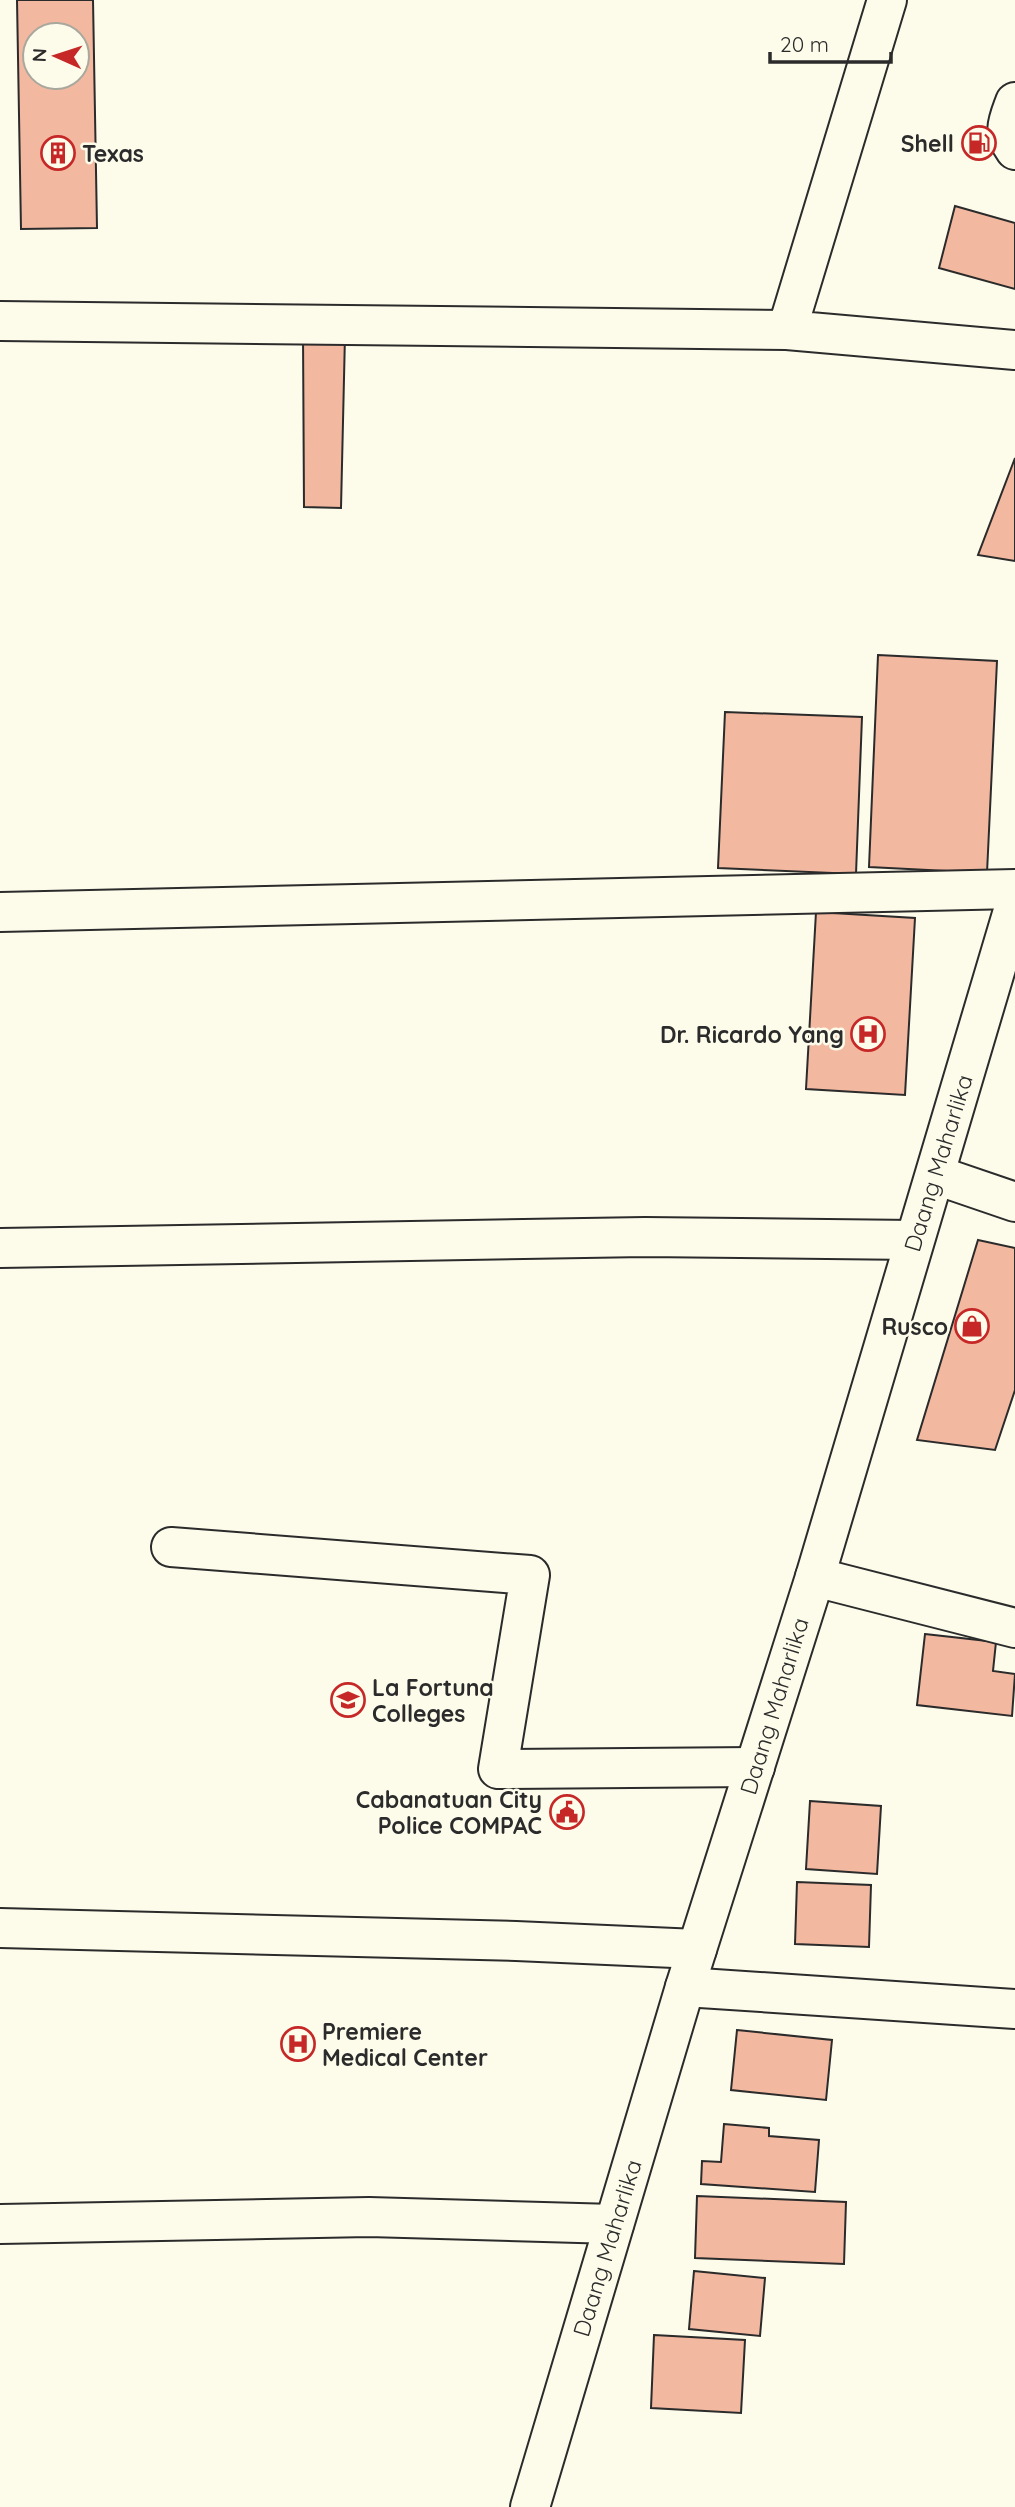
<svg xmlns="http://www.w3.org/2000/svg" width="1015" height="2507" viewBox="0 0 1015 2507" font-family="Quicksand,sans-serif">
<rect width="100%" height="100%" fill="#fdfbea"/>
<path fill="#f2b8a0" stroke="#2b2b2b" stroke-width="2" fill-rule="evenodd" d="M17,0h76l4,228 -76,1zM35,35h42v42h-42z
M955,206l60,17v66l-76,-21z
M303,334l42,1 -4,173 -37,-1z
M1015,458v103l-37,-6z
M878,655l119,6 -10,212 -118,-6z
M725,712l137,5 -6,157 -138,-6z
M816,912l99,6 -10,177 -99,-6z
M978,1240l37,8v142l-20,60 -78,-10z
M925,1634l71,8 -3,29 22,3 -3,42 -95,-11z
M810,1801l71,5 -4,68 -71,-5z
M797,1882l74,3 -2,62 -74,-3z
M737,2030l95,10 -6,60 -95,-10z
M724,2124l45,4v8l50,4 -4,52 -114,-8 1,-23 19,1z
M697,2196l149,6 -2,62 -149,-6z
M694,2271l71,7 -5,58 -71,-7z
M654,2335l91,5 -4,73 -90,-5z"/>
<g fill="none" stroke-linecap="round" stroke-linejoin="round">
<g stroke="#2b2b2b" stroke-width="42">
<path id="minor" d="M1015,102c-7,19 -13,30 0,48
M0,321l787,9 228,20
M787,330l100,-330
M0,912l1015,-23
M936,1175l79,27
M0,1248l645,-11 269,3
M171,1547l359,28 -32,194 257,-2
M815,1577l200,51
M0,1928l516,13 181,8
M685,1987l330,22
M0,2224l369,-7 245,7"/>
</g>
<g stroke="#2b2b2b" stroke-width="42">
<path id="highway" d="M530,2507l155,-520 130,-410 200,-673"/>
</g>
<use href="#minor" stroke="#fdfbea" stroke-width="38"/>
<use href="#highway" stroke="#fdfbea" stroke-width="38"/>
</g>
<defs>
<g id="fuel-ring" transform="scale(1.75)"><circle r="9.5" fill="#fdfbea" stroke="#c62828" stroke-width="1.5"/><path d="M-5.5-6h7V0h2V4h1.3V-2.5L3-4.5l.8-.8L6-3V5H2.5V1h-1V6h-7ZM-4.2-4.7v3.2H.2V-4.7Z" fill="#c62828"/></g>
<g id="building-ring" transform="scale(1.75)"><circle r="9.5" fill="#fdfbea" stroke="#c62828" stroke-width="1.5"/><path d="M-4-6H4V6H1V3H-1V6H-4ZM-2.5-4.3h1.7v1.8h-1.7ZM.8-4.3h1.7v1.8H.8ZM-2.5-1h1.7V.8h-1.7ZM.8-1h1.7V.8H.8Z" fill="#c62828"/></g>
<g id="hospital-ring" transform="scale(1.75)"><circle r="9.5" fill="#fdfbea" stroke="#c62828" stroke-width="1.5"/><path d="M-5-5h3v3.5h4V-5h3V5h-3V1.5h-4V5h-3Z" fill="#c62828"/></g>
<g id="shop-ring" transform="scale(1.75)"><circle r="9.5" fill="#fdfbea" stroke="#c62828" stroke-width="1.5"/><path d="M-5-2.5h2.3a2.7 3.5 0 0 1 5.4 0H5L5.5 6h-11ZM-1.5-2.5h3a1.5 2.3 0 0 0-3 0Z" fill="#c62828"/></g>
<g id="university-ring" transform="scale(1.75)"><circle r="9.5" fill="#fdfbea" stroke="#c62828" stroke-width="1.5"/><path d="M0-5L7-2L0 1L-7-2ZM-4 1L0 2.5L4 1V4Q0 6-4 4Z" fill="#c62828"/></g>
<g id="civic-ring" transform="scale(1.75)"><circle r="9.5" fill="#fdfbea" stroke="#c62828" stroke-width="1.5"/><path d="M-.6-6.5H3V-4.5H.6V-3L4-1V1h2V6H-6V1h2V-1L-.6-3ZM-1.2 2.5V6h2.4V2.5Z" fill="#c62828"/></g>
</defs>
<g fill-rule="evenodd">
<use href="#fuel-ring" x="979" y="143"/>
<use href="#building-ring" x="58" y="153"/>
<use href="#hospital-ring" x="868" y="1034"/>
<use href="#shop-ring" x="972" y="1326"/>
<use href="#university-ring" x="348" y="1700"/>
<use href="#civic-ring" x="567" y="1812"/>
<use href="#hospital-ring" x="298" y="2044"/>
</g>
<g text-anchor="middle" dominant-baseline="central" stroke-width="5" stroke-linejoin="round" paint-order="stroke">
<g font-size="23" font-weight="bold" fill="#2b2b2b" stroke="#fdfbea" text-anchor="end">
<text x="954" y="143">Shell</text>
<text x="82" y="153" text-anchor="start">Texas</text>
<text x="844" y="1034">Dr. Ricardo Yang</text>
<text x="948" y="1326">Rusco</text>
<text x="372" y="1687" text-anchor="start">La Fortuna<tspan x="372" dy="26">Colleges</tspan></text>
<text x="542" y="1799">Cabanatuan City<tspan x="542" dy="26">Police COMPAC</tspan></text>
<text x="322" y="2031" text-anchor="start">Premiere<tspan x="322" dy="26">Medical Center</tspan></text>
</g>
<g font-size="23" fill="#2b2b2b" stroke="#fdfbea">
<text transform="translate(938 1163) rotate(-73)">Daang Maharlika</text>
<text transform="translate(774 1706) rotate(-73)">Daang Maharlika</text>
<text transform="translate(607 2248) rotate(-73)">Daang Maharlika</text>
</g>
</g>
<g transform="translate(56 56) rotate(273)"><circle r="33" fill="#fdfbea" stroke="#a9a89e" stroke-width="2"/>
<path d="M0-5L12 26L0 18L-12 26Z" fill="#c62828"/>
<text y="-10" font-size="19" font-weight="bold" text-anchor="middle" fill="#2b2b2b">N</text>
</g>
<path d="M770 52v10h121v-10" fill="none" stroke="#2b2b2b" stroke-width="3.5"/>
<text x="780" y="52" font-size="21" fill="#2b2b2b" stroke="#fdfbea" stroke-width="5" paint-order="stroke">20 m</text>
</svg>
